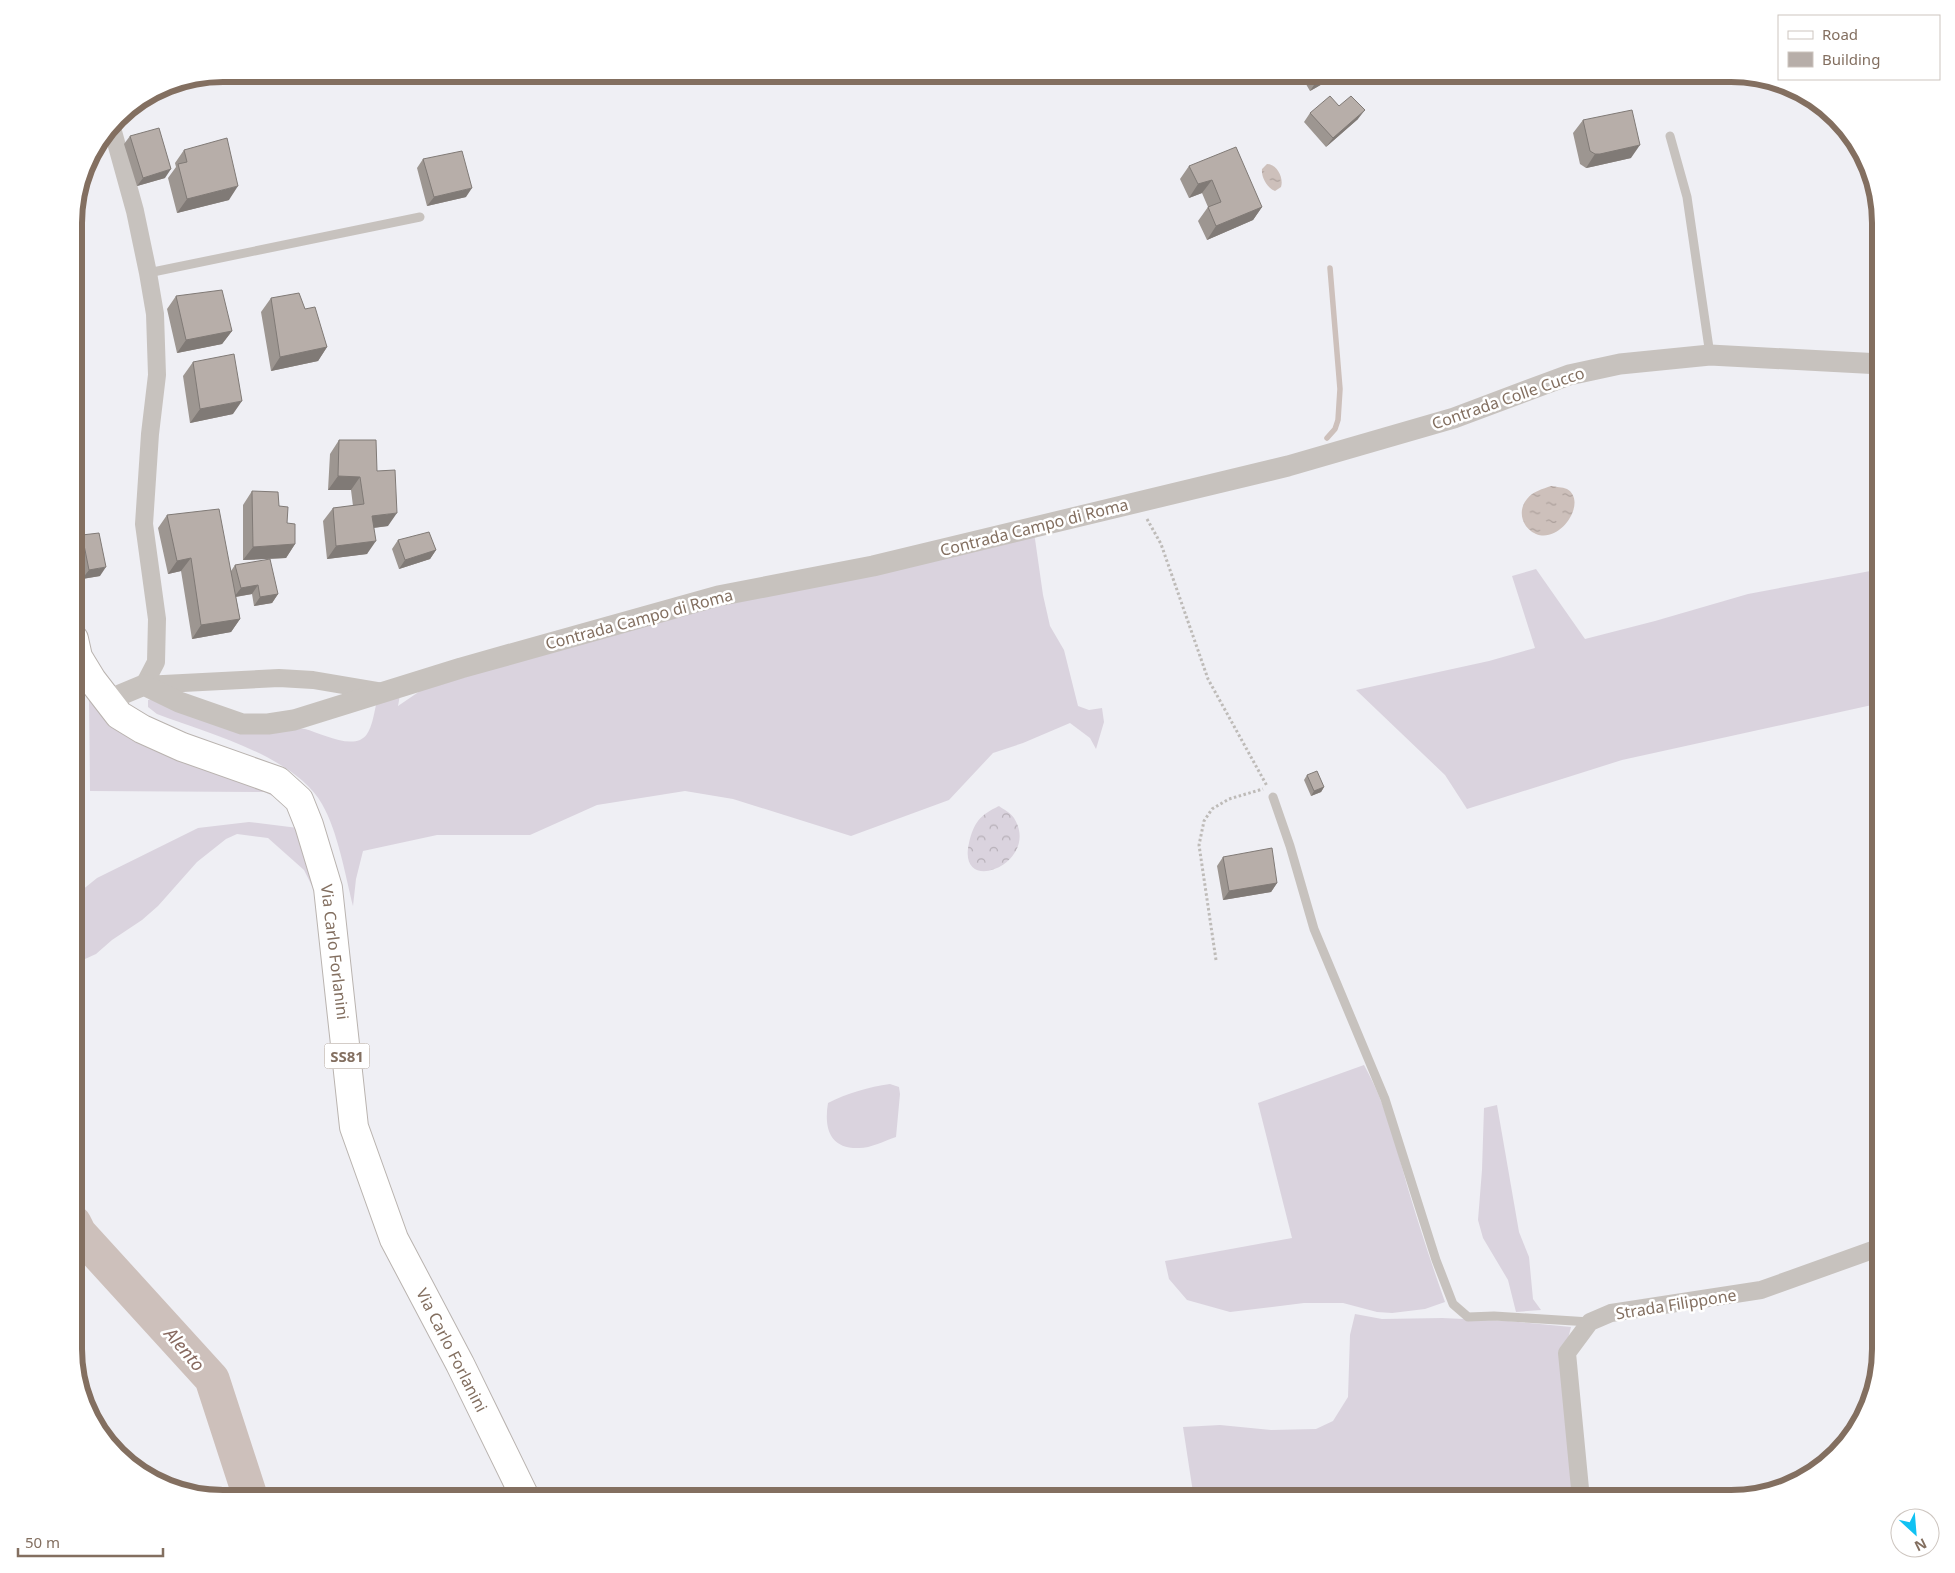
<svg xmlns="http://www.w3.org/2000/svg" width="1955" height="1573" viewBox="0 0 1955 1573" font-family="'Noto Sans',sans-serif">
<defs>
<pattern id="forest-crowns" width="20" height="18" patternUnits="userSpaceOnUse" patternTransform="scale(1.25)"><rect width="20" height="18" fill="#dad3de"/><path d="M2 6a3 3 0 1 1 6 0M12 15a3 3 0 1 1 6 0" fill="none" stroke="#b6afb7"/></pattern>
<pattern id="water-ripples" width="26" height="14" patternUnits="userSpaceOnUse" patternTransform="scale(1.25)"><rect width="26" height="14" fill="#cdc0bb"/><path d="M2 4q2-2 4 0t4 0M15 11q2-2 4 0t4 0" fill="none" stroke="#aca09b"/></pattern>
</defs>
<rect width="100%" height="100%" fill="#efeff4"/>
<path fill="#dad3de" d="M1034,532l9,63 7,31 14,24 14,56 11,4 13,-2 2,14 -8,27 -6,-11 -20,-15 -47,20 -30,10 -44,47 -98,36 -118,-37 -48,-8 -88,14 -67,30h-93l-74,16 -7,28 -3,27c-8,-32 -15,-74 -31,-102 -27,-48 -115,-71 -165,-90l-9,-7v-7l4,-1 134,28c6,1 13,1 19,2 16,4 50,23 62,5 5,-7 7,-20 9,-29l24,-10 -2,11 22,-15 108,-34 181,-50z
M1536,569l49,70 70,-18 93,-27 133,-25v134l-259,57 -155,49 -22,-34 -89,-85 133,-29 46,-13 -23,-72z
M99,697l17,18 17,14 23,11 73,26 36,15 17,11 15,14 9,22 15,66 5,33 6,96 -17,-131 -11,-22 -36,-32 -31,-4 -11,5 -29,23 -39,44 -16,14 -30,20 -16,14 -22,10v-60l7,-13 16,-13 101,-50 51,-6 57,7 -18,-25 -23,-12 -175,-1 -1,-92z
M1364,1065c22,39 33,84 45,127 11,37 23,73 36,110l-20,7 -33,4 -15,-1 -34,-9h-39l-74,9 -43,-12 -18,-21 -4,-18 127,-23 -34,-135z
M890,1084l9,3 1,7 -4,43c-12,4 -27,12 -39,11 -28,0 -33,-21 -29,-45 19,-10 41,-16 62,-19z
M1497,1105l22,127 10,25 4,42 8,11 -25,2 -8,-32 -25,-42 -5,-18 4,-50 2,-62z
M1355,1314l27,5 60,-1 66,3 63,6 -5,20 10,152h-382l-11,-72 37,-2 51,5 45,-1 17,-8 15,-24 2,-62z
M494,1491l20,1 3,7h-64l26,-4z"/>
<path fill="url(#forest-crowns)" d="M999,806c4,3 12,7 15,12 28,45 -58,80 -45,25 5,-21 11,-28 30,-37z"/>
<path fill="url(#water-ripples)" d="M1267,164c10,0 17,14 14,23l-6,4c-8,-3 -14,-14 -13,-22z
M1551,486c5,1 11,1 16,3 21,12 -6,55 -31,45 -14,-6 -19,-23 -9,-35 6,-8 16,-10 24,-13z"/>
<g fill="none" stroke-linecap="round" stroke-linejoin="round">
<path stroke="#cdc0bb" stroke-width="5.5" d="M1327,438l8,-9 3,-9 2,-31 -10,-121"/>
<path stroke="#cdc0bb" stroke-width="35" d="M74,1223l5,10 133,146 39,120"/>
<g stroke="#b9b3af" stroke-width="30">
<path id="primary" d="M74,639l4,18 14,23 27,35 23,14 40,18 96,34 21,19 10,25 19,63 26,239 40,112 66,125 66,135"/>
</g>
<path stroke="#bebbb8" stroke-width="3" stroke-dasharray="2.5 2.5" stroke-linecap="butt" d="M1147,519l14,25 47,135 59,107
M1216,960l-17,-115 5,-24 8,-12 17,-10 34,-10"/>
<path stroke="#c7c2be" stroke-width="9" d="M1670,136l17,61 23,158
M148,273l272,-56
M1273,797l17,49 24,83 71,170 51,161 17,44 15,13 26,-1 96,6"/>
<path stroke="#c7c2be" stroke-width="18" d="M112,128l23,83 13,62 7,41 2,61 -7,59 -6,90 13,95 -1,43 -12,23
M144,685l135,-7 34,2 71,12
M1581,1499l-14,-146 23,-31 21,-9 150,-23 120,-43"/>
<path stroke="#c7c2be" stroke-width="21" d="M108,700l36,-15 35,17 63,22h26l26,-4 167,-52 257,-72 155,-30 415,-100 166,-48 115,-43 51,-11 90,-9 171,9"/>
<use href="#primary" stroke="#fff" stroke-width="28"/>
</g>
<path fill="#9d9691" d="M1300,74h40l-30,17z
M1339,106l19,13 -32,28 -22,-25 6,-9z
M1583,120l48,38 -40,9 -5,1 -6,-4 -7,-31z
M130,136l35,42 -28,8 -13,-42z
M184,150l45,50 -52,13 -9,-35 8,-11 -1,-4z
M423,159l43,38 -39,9 -10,-38z
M1189,166l73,41 -9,13 -46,20 -9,-19 10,-14 -6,-14 -13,5 -9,-19z
M176,296l56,35 -10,13 -45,9 -10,-44z
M271,298l34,11 22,38 -9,14 -47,10 -10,-59z
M193,362l40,52 -43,9 -7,-47z
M339,440l38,31 11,55 -14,2 -7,26 -40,5 -4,-38 10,-13 20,-2 -2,-16h-23l2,-36z
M252,491l27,15 16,38 -9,14 -43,2v-55z
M167,515l64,56 4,-6 43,29 -6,9 -18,3 -2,-12 -16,3 4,22 -9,13 -39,7 -11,-68 -13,3 -10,-46z
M82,535l18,41 -18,3 -6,-35z
M398,540l38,10 -6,9 -31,10 -7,-20z
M1307,775l17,12 -3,5 -10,4 -7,-16z
M1223,857l54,26 -6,9 -48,8 -6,-34z"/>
<path fill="#807a76" d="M1330,74h10l-30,17 6,-9z
M1365,110l-7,9 -32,28 7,-9z
M1640,145l-9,13 -40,9 -5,1 9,-14z
M171,169l-6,9 -28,8 6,-8z
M1212,180l-10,13 -13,5 9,-14z
M238,186l-9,14 -52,13 10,-14z
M472,188l-6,9 -39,9 7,-9z
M1262,207l-9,13 -46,20 9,-14z
M232,331l-10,13 -45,9 9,-13z
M327,347l-9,14 -47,10 9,-14z
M242,401l-9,13 -43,9 10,-14z
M338,476l22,1 -9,13h-23z
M397,513l-9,13 -25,3 9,-13z
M376,541l-9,13 -40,5 9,-13z
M295,544l-9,14 -43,2 10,-13z
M436,550l-6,9 -31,10 6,-9z
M191,558l-10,13 -13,3 9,-13z
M106,567l-6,9 -18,3 7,-9z
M258,585l-6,9 -18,3 7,-9z
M278,594l-6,9 -18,3 6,-9z
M240,619l-9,13 -39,7 9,-14z
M1324,787l-3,5 -10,4 3,-5z
M1277,883l-6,9 -48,8 6,-9z"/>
<path fill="#b7aea9" stroke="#807a76" d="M1311,74h19l-14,8z
M1330,96l9,10 12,-10 14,14 -32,28 -23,-25z
M1632,110l8,35 -40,9h-5l-5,-3 -7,-31z
M159,128l12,41 -28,9 -13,-42z
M227,138l11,48 -51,13 -9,-35 9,-2 -3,-12z
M1236,147l26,60 -46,19 -8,-19 13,-5 -9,-22 -14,4 -9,-18z
M462,151l10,37 -38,9 -11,-38z
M222,290l10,41 -46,9 -10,-44z
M299,293l6,16 10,-2 12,40 -47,10 -9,-59z
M234,354l8,47 -42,8 -7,-47z
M339,440h37l1,31 18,-1 2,43 -25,3 4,25 -40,5 -3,-38 31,-4 -4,-27 -22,-1z
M252,491l26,1 1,14 9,1 -1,16 8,1v20l-42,3z
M219,509l21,110 -39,6 -10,-67 -14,3 -10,-46z
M429,532l7,18 -31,10 -7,-20z
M99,533l7,34 -17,3 -7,-35z
M270,559l8,35 -18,3 -2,-12 -17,3 -6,-23z
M1317,771l7,16 -10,4 -7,-16z
M1272,848l5,35 -48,8 -6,-34z"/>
<g text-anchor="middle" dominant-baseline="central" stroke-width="5" stroke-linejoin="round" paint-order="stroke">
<rect fill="#fff" stroke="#a89a90" stroke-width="1" x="324.5" y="1043.5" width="45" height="25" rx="4"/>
<g font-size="15" font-weight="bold" fill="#836f60">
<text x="347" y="1056">SS81</text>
</g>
<g font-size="16" fill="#836f60" stroke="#fff">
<text transform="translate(1508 398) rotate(-19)">Contrada Colle Cucco</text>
<text transform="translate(1034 527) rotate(-14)">Contrada Campo di Roma</text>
<text transform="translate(639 619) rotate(-15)">Contrada Campo di Roma</text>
<text transform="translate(335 952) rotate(83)">Via Carlo Forlanini</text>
<text transform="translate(1676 1304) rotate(-9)">Strada Filippone</text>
<text transform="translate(452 1350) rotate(63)">Via Carlo Forlanini</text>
</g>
<g font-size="18" font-style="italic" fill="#886a60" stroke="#fff">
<text transform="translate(185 1349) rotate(49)">Alento</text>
</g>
</g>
<path d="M0 0H1955V1573H0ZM223 82H1731A141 141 0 0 1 1872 223V1349A141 141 0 0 1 1731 1490H223A141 141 0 0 1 82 1349V223A141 141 0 0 1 223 82Z" fill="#fff" fill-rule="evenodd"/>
<path fill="none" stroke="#836f60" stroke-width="6" d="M223 82H1731A141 141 0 0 1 1872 223V1349A141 141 0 0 1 1731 1490H223A141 141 0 0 1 82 1349V223A141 141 0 0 1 223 82Z"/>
<rect x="1778" y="15" width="162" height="65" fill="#ffffff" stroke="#cdc5bf"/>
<rect x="1788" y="31" width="25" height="8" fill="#ffffff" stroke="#cdc5bf"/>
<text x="1822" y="40" font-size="15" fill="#836f60">Road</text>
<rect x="1788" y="52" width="25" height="15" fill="#b7aea9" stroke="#cdc5bf"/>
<text x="1822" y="65" font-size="15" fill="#836f60">Building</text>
<g transform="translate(1915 1533) rotate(154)"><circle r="24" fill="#ffffff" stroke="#cdc5bf"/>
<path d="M0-4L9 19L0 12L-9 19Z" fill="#10c2f3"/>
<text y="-8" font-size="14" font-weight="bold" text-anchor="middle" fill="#836f60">N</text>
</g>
<path d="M18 1548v8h145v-8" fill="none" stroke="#836f60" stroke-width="2.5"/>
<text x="25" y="1548" font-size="15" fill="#836f60" stroke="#ffffff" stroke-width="4" paint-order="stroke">50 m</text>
</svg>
